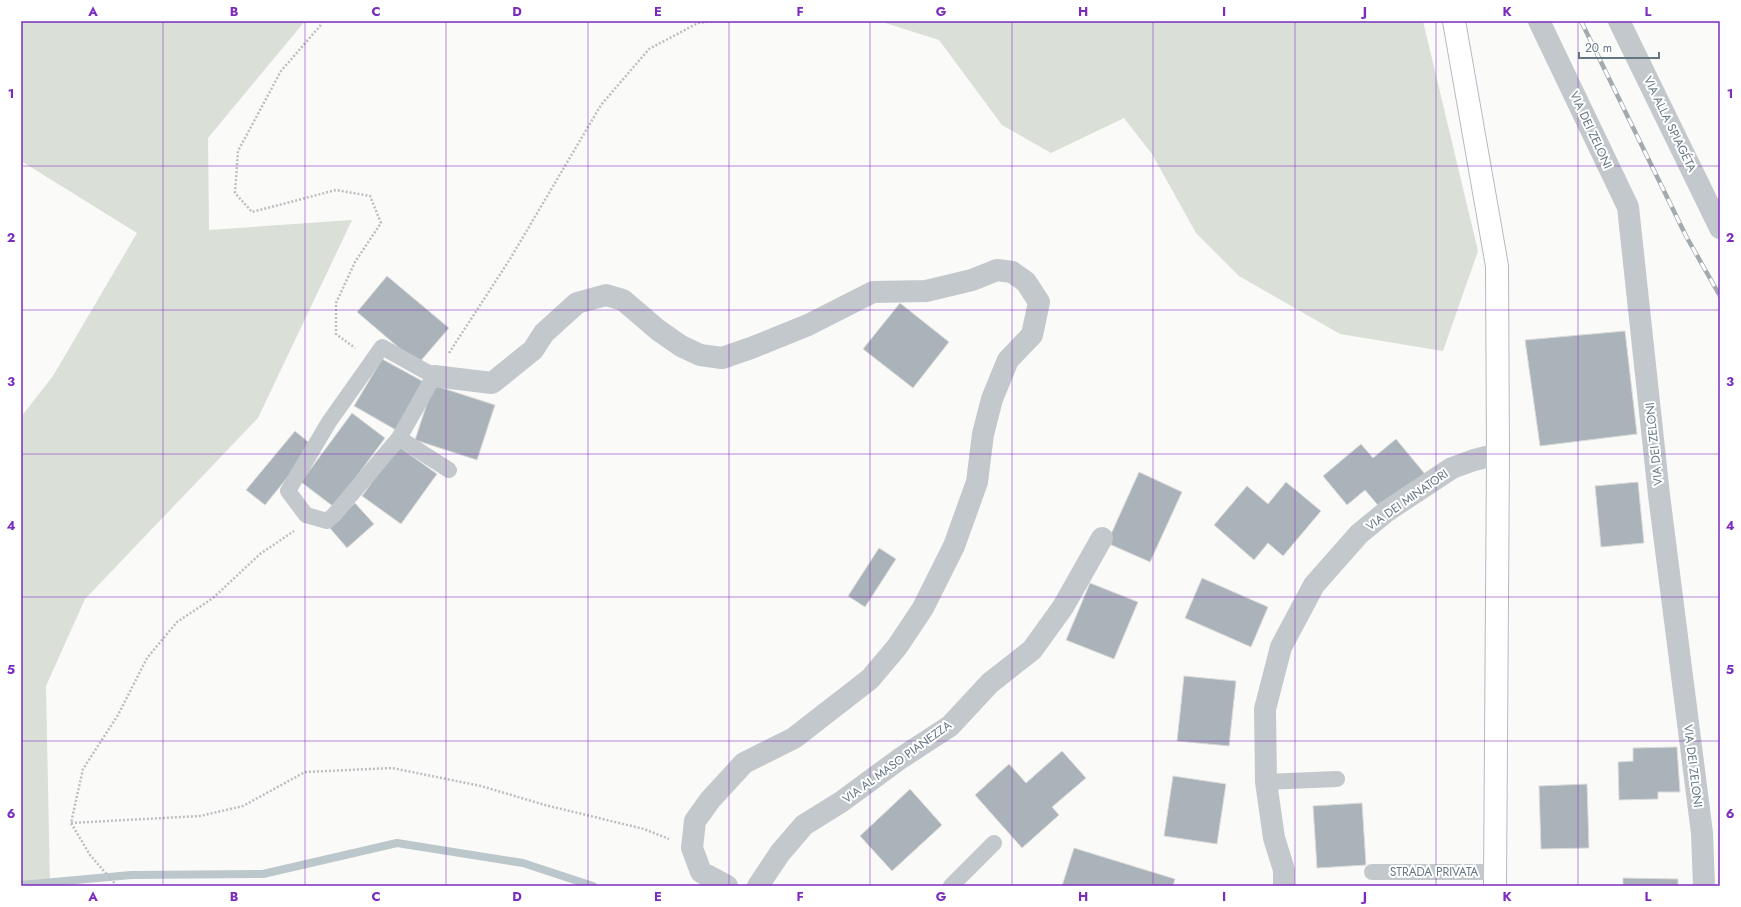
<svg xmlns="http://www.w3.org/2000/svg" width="1741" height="907" viewBox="0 0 1741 907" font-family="Jost,sans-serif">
<rect width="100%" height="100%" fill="#fafaf8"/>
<path fill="#dadfd7" d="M21,21h284l-97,117 1,92 143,-10 -94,198 -173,181 -39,87 4,200h-29v-469l32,-41 84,-143 -116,-72z
M879,21h544l55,230 -35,100 -103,-17 -101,-58 -43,-43 -44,-79 -28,-36 -73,35 -49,-28 -63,-85z"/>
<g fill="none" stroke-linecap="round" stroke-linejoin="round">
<path stroke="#bbc7cb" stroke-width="8" d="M21,885l110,-10 132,-1 134,-31 126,20 70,23"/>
</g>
<path fill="#aab3b9" stroke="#dcdcda" d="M387,276l62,52 -31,36 -61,-52z
M900,303l49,39 -36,46 -50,-39z
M1625,331l12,103 -97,12 -15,-106z
M382,359l42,23 -28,48 -42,-24z
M433,385l62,20 -18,55 -62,-20z
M352,413l33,25 -51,69 -33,-25z
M295,431l18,15 -48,59 -19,-15z
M1396,439l29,35 -43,36 -17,-20 -18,15 -24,-29 38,-32 12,14z
M398,446l39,28 -36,50 -39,-28z
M1139,472l43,20 -32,70 -43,-19z
M1286,482l35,29 -38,45 -15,-13 -14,17 -40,-35 33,-39 21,18z
M1638,482l6,61 -43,4 -6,-61z
M355,503l19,21 -27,24 -18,-21z
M879,548l17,11 -31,48 -17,-11z
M1202,578l66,29 -17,40 -66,-29z
M1090,583l48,19 -24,57 -48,-19z
M1184,676l52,5 -7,65 -52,-5z
M1677,747l3,45h-22v7l-39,1 -1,-38 15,-1v-13z
M1062,751l24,27 -34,29 7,8 -37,33 -47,-53 34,-31 17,19z
M1173,776l53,8 -9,60 -53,-8z
M1587,784l2,64 -48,1 -2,-63z
M910,789l32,36 -50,46 -32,-35z
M1362,803l4,62 -49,3 -4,-62z
M1074,848l101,31 -2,7h-111z
M1623,878l55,1v7h-55z"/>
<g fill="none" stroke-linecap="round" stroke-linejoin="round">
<g stroke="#b3babf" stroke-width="24">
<path id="secondary" d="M1454,21l43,245 1,188 -3,432"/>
</g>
<path stroke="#bbbfc2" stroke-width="2.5" stroke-dasharray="2 2" stroke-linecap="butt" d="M322,21l-2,5 -39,45 -43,80 -3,42 17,19 84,-22 34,6 11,27 -26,39 -19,41v31l19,14
M449,353l61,-94 91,-154 48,-56 49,-26 17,-2
M71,823l129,-7 43,-10 62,-34 87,-4 89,18 64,19 99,24 25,10
M117,886l-27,-31 -19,-32 12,-54 35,-54 29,-57 30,-36 36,-24 47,-44 34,-23"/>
<path stroke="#c3c8cc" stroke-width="16" d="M382,347l52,29 -35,62 -65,77 -7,6 -21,-6 -18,-24 41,-69z
M399,438l50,32
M1266,782l71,-3
M1372,872h123
M951,886l43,-43"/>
<path stroke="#c3c8cc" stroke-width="22" d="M1539,21l89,186 31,288 43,338 2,53
M1619,21l101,207
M434,376l58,7 41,-33 11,-17 33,-30 29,-8 17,5 35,30 23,16 19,9 22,3 29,-10 57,-23 65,-33 53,-1 46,-11 25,-10 15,2 14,10 13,20 -7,33 -24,25 -16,39 -9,35 -6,48 -23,64 -31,62 -26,39 -27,32 -76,59 -50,25 -34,37 -15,21 -3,27 9,24 26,14
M758,886l22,-33 24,-28 37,-23 60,-44 49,-32 40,-43 42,-33 31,-43 39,-69
M1284,886v-16l-10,-32 -8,-56 -1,-73 16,-62 33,-62 45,-51 28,-23 65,-43 22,-8 24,-6"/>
<use href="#secondary" stroke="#fff" stroke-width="22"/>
<g stroke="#a2aab0" stroke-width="4.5">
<path id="rail" d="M1581,21l105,215 34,60"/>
</g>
<use href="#rail" stroke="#fff" stroke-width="3" stroke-dasharray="9" stroke-linecap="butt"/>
</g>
<path fill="none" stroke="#7b2cbf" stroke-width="1" stroke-opacity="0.55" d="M163,21v865M305,21v865M446,21v865M588,21v865M729,21v865M870,21v865M1012,21v865M1153,21v865M1295,21v865M1436,21v865M1578,21v865M21,166h1699M21,310h1699M21,454h1699M21,597h1699M21,741h1699"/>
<g text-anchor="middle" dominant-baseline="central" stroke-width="4" stroke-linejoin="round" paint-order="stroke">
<g font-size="12" fill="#657683" stroke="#fff">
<text transform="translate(1670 124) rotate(64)">VIA ALLA SPIAGÉTA</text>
<text transform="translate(1591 130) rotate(65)">VIA DEI ZELONI</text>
<text transform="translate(1654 444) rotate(-96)">VIA DEI ZELONI</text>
<text transform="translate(1407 500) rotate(-35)">VIA DEI MINATORI</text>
<text transform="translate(897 762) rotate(-36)">VIA AL MASO PIANEZZA</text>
<text transform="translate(1693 766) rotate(83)">VIA DEI ZELONI</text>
<text x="1434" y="872">STRADA PRIVATA</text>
</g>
</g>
<rect width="1741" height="907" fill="none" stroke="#ffffff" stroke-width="44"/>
<path d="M1579 52v6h80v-6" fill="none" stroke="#657683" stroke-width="2"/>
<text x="1585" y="52" font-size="12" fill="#657683" stroke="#ffffff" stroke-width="3" paint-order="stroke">20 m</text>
<rect x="22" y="22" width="1697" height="863" fill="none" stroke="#7b2cbf" stroke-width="1.5"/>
<g font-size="13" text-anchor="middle" font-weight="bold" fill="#7b2cbf">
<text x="93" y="16">A</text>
<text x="234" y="16">B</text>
<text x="376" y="16">C</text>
<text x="517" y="16">D</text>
<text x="658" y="16">E</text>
<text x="800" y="16">F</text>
<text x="941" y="16">G</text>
<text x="1083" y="16">H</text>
<text x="1224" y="16">I</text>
<text x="1365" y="16">J</text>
<text x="1507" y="16">K</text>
<text x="1648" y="16">L</text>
<text x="11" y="98">1</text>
<text x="1730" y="98">1</text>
<text x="11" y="242">2</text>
<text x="1730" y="242">2</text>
<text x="11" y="386">3</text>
<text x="1730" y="386">3</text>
<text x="11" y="530">4</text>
<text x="1730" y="530">4</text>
<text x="11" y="674">5</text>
<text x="1730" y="674">5</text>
<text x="11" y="818">6</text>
<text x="1730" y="818">6</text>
<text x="93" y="901">A</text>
<text x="234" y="901">B</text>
<text x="376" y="901">C</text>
<text x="517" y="901">D</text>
<text x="658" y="901">E</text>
<text x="800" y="901">F</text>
<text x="941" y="901">G</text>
<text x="1083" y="901">H</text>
<text x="1224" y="901">I</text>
<text x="1365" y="901">J</text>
<text x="1507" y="901">K</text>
<text x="1648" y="901">L</text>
</g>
</svg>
